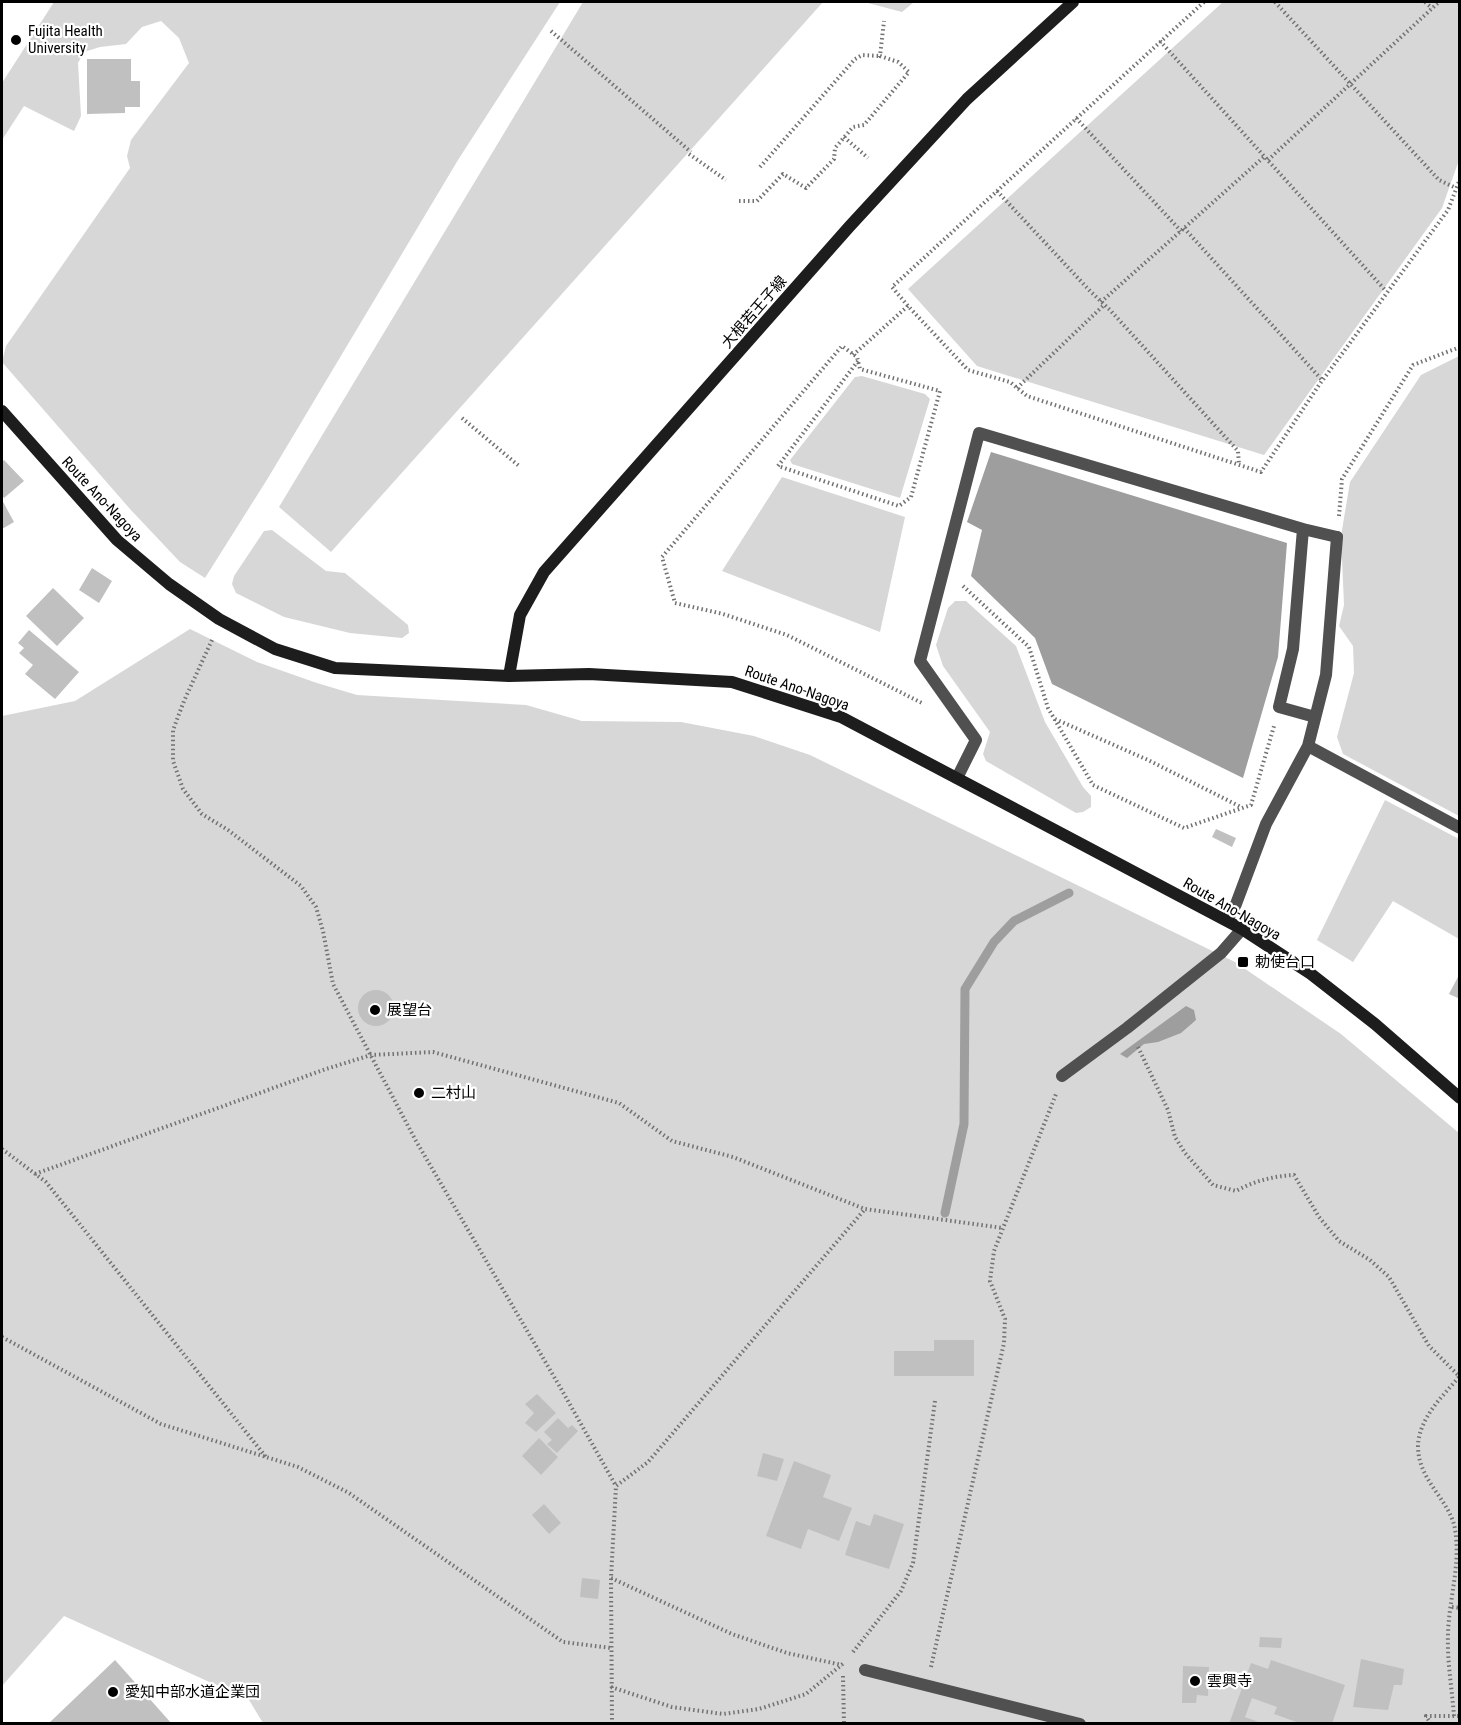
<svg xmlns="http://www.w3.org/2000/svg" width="1461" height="1725" viewBox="0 0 1461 1725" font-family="'Roboto Condensed','Noto Sans JP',sans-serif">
<rect width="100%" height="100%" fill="#fff"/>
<path fill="#d7d7d7" d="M54,2h506l-102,158 -190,318 -63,100 -25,-16 -50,-53 -128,-147 4,-16 124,-178 -3,-12 4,-16 58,-77 -10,-25 -18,-17 -19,6 -16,17 -26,3 -16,5 -6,11 3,53 -7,15 -50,-25 -22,34v-57z
M583,2h240l-492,550 -52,-45z
M864,2h50l-12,10z
M1223,2h236v158l-17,48 -178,247 -287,-89 -69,-77z
M1459,356v460l-116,-62 -6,-17 17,-64 -1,-27 -14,-20 5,-21 -3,-69 9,-54 71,-107z
M862,376l63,18 5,5 -30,99 -108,-34 -2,-4 65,-83z
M782,477l123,40 -25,115 -158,-61z
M272,530l54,41 19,2 63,52 1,8 -7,5 -52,-5 -66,-16 -48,-24 -4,-9 2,-8 30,-45z
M955,601h11l50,45 29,76 38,65 8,9v11l-8,5 -7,1 -90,-52 -3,-7 7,-22 -47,-66 -7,-21 12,-37z
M190,629l67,33 60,21 40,12 169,10 56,16 99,1 73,14 56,19 425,207 106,72 118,99v590h-1196l-14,-23 -185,-84 -62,70v-970l73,-15z
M1385,800l74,39v100l-66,-38 -40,61 -36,-22z"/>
<path fill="#9e9e9e" d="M991,452l296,91 -9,114 -35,121 -191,-94 -17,-46 -64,-62 11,-46 -15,-8z
M1186,1006l8,4 2,10 -15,13 -23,9 -14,2 -17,14 -7,-4z"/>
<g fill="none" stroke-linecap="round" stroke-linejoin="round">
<path stroke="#9e9e9e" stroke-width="9" d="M945,1213l19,-89 1,-135 29,-47 20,-21 55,-28"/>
</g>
<path fill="#c0c0c0" d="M87,59h44v22h9v26h-15v6l-38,1z
M4,460l20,21 -20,17 -2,-3v-33z
M2,500l12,22 -12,7z
M92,568l20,13 -13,22 -20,-13z
M53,588l31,30 -27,28 -31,-30z
M29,630l50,42 -24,27 -30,-25 8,-9 -14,-12 5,-5 -6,-5z
M1216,829l20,9 -4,9 -20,-10z
M1460,973v26l-11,-5z
M358 1008a18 18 0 1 1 36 0a18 18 0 1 1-36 0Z
M934,1340h40v36h-80v-25h40z
M537,1394l19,19 -20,19 -11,-9 9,-10 -9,-9z
M558,1418l10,10 4,-3 6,6 -21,22 -10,-9 5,-4 -8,-8z
M539,1438l19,19 -17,18 -19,-19z
M763,1453l21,6 -7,22 -20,-5z
M794,1461l37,14 -8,22 29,11 -13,33 -31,-12 -7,20 -35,-13z
M544,1504l17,19 -12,11 -17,-19z
M874,1514l30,10 -15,45 -44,-14 11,-34 14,5z
M582,1578l18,2 -2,19 -18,-2z
M1260,1637l22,1 -1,10 -22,-1z
M1361,1659l43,10 -2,16h-8l-6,25 -35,-3z
M115,1660l57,64h-124z
M1271,1660l74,25 -13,39h-30l-28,-10 3,-7 -25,-9 -7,19 19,7h-35l22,-61 17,6z
M1183,1666l26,1 -1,29 -11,-1 -1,8h-14z"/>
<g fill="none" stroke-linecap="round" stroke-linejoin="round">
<path stroke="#727272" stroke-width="4" stroke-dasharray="1.5 3" stroke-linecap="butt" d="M1204,2l-312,285 16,19 60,64 42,12 17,14 234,76 58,-87 129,-175 12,-31
M1275,2l164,178 17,8
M1425,2l7,6
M551,31l140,121
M1160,41l226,250
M1076,118l105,113
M844,137l24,21
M689,154l37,26
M1268,160l171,-158
M760,167l95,-108 7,-4 18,1
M997,191l93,100 20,19 128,141 1,14
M739,201h18l26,-27 23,14 28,-29 1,-11 18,-21 11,-2 45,-53 -11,-10 -18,-6 4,-35
M1184,228l138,152
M1101,302l164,-146
M853,355l55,-49
M858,361l-80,105 121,40 12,-9 29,-106 -80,-22 -3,-12 -15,-11 -180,211 13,46 48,11 64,21 135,68
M1017,388l87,-83
M462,418l57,48
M1339,516l3,-37 71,-114 47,-18
M963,586l66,61 19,61 45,77 91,43 67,-23 23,-79
M212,640l-28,61 -11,29v31l10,28 19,25 26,16 73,56 15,21 7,24 10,53 83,157 144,246 56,99 32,-24 217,-253
M1055,719l93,41 93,47
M1138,1047l30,63 7,27 10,16 28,32 23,6c18,-10 38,-15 58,-16l25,42 20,24 31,19 19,17 40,69 31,31
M2,1149l44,33 220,275
M35,1174l291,-105 45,-14 62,-3 186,51 53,38 61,16 132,52 138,19
M2,1337l159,87 137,43 51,26 214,149 48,6
M611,1578l121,56 55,19 55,12
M1452,1607l8,1
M853,1652l48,-61 12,-28 22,-162
M931,1667l73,-324 1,-24 -15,-38 4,-30 62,-157
M843,1676l1,48
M611,1687l61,20 51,7 36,-5 47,-15 39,-32
M1454,1716c-2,-27 -7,-55 -6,-82 1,-36 13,-69 7,-105 -5,-29 -37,-48 -37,-83 1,-28 24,-49 41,-69
M612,1724l-1,-146 5,-92
M1431,1724l-5,-8h34"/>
<path stroke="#505050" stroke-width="12" d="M1315,717l-36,-10 14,-58 10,-120 34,8
M957,778l19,-38 -56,-79 59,-228 324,96"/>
<path stroke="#505050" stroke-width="12" d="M1308,746l18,-71 11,-138
M1227,920l9,-16 30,-80 42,-78 152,82
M1062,1076l65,-48 94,-75 21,-24
M865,1670l215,54"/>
<path stroke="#1d1d1d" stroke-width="12" d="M2,411l115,129 52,44 50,35 56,30 60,19 174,8 80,-2 143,8 109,35 401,212 69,45 64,50 85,74
M509,676l11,-61 24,-43 305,-345 118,-128 106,-97"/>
</g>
<g fill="#000" stroke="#fff" stroke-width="2">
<circle cx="16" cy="40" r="6"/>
<rect x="1237" y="956" width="12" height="12" rx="3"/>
<circle cx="375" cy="1010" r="6"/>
<circle cx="419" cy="1093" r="6"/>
<circle cx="1195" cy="1681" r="6"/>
<circle cx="113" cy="1692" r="6"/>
</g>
<g text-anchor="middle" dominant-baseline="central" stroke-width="4.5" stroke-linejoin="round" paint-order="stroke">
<g font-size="15" fill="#000" stroke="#fff" text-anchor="start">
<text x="28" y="31">Fujita Health<tspan x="28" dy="17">University</tspan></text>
<text x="1255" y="962">勅使台口</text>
<text x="387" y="1010">展望台</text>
<text x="431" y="1093">二村山</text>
<text x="1207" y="1681">雲興寺</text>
<text x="125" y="1692">愛知中部水道企業団</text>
</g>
<g font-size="15" fill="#000" stroke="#fff">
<text transform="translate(754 312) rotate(-49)">大根若王子線</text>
<text transform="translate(102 499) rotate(47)">Route Ano-Nagoya</text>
<text transform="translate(797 688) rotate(19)">Route Ano-Nagoya</text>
<text transform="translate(1232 909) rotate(30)">Route Ano-Nagoya</text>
</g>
</g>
<rect width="1461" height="1725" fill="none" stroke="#000000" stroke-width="6"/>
</svg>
